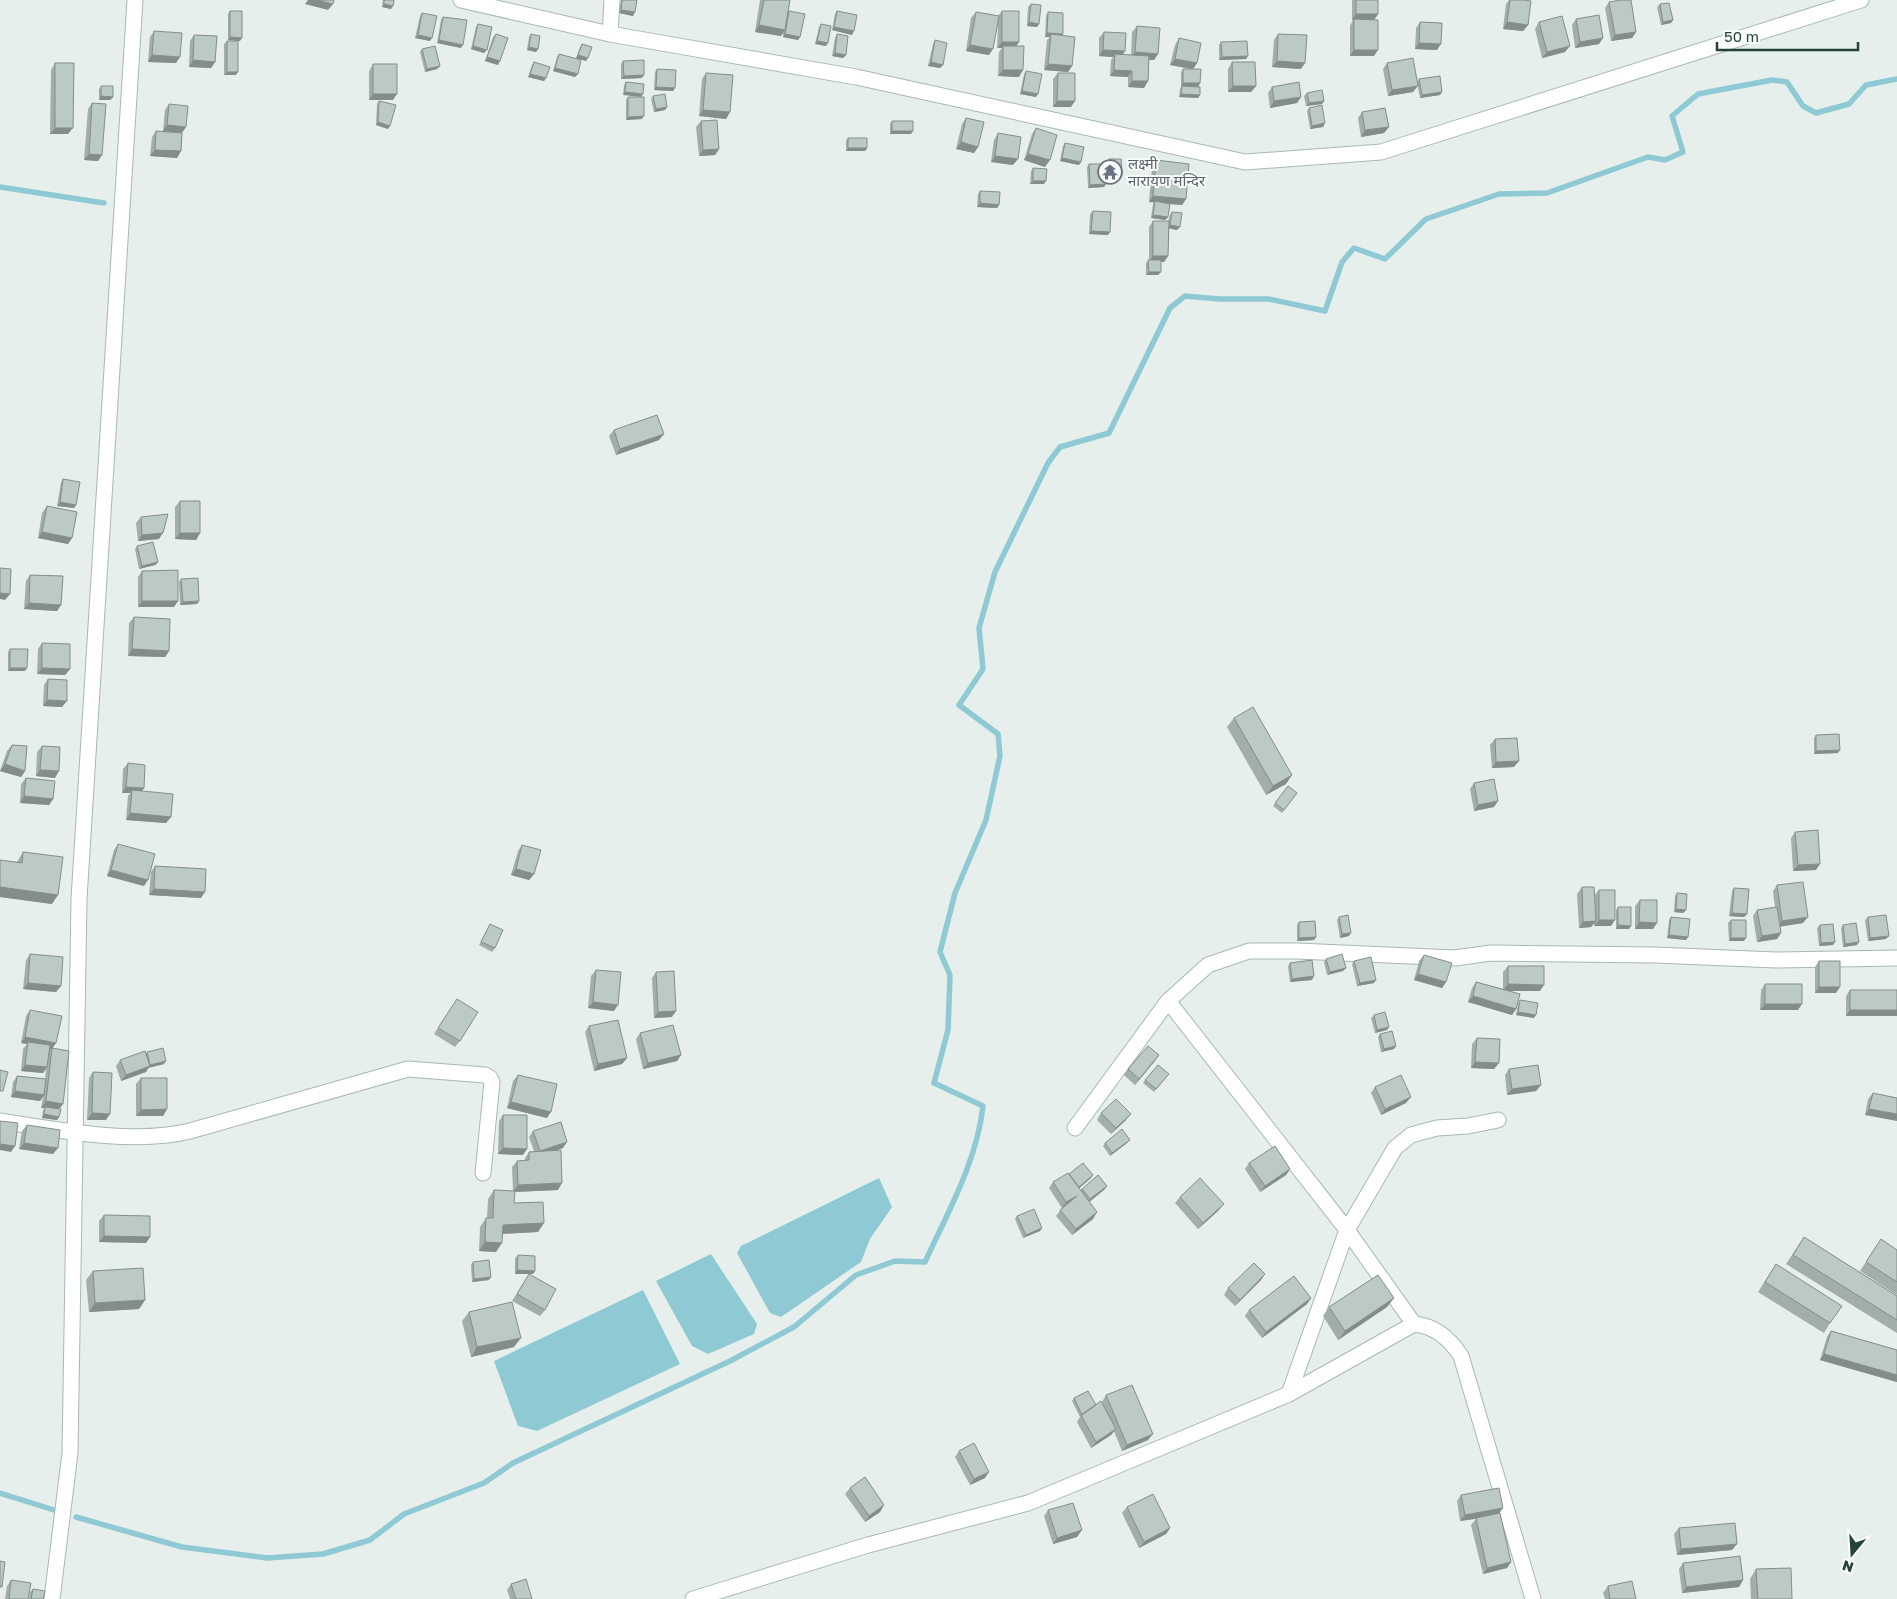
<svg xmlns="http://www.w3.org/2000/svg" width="1897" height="1599" viewBox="0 0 1897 1599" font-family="'Golos Text','Noto Sans Devanagari',sans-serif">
<rect width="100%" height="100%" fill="#e6efeb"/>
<path fill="#8ec9d4" d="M879,1178l13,29 -22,32 -9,23 -80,55 -11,-4 -33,-60 4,-7z
M711,1254l46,70 -3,10 -46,20 -16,-8 -36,-65z
M643,1290l37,74 -143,67 -19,-5 -24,-65z"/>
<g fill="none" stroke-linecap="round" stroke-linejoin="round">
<path stroke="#8ec9d4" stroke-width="5.5" d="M0,187l104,16
M0,1493l54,17
M76,1517l106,30 85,11 56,-4 47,-14 34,-26 80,-31 29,-20 217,-102 64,-34 62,-52 39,-14 30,1c23,-50 52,-101 58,-156l-49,-23 14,-53 2,-55 -10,-23 15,-59 31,-73 14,-64 -2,-22 -39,-29 24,-36 -4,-41 16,-56 53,-109 12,-16 49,-14 61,-125 15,-12 34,3h50l56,12 17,-49 12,-14 31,11 41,-40 73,-25 48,-1 101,-36 17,3 18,-8 -11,-36 26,-22 74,-14 15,2 16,24 13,7 33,-9 17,-19 31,-6"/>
<g stroke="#a8b8b2" stroke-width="17">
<path id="minor" d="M461,0l149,34 246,43 389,85 136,-10 480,-152
M610,34l2,-34
M1168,1001l179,229 67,94c22,2 36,15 47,32l72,243
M0,1121c57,9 134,24 190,10l218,-62 77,6 5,3 2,4 -9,91
M1075,1128l93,-127 40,-36 41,-14h48l158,7 36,-5 164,2 121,5 121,-2
M1289,1394l58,-164 48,-82 16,-13 26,-7 31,-2 30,-6
M52,1599l18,-146 9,-554 56,-899
M693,1599l175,-54 160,-42 261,-109 125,-70"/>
</g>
<use href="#minor" stroke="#fff" stroke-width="15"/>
</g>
<path fill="#a1aea9" d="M383,0h11l-1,6 -2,3 -9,-2z
M621,0h16l-4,16 -14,-3z
M760,0h30l-2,13 1,-2 11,26 -2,3 -15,-3v-5l-2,4 -26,-4z
M1352,0h26v14l-4,6v36h-24v-30l3,-6h-1z
M1509,0h15l4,25 -5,6 -20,-2 3,-25z
M1609,2l27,30 -4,6 -21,3 -6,-33z
M1031,4l6,23 -10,-1 1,-19z
M1660,4l13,16 -2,3 -10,2 -4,-18z
M230,11l10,30 -12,-1v-26z
M837,11l15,24 -20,-5 3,-16z
M1002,11l14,35 3,31 -21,-1 1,-24 3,-4h-5l1,-23 -9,30 -23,-4 5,-33 5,-6 22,4z
M1048,12l14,23 10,31 -4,6 -24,-2 3,-30 3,-3h-5l1,-21z
M422,13l8,28 -15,-3 5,-22z
M443,17l18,31 -24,-5 4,-23z
M1576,19l23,25 -24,4 -3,-23z
M1420,22l17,28 -22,-1 1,-21z
M1539,22l26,30 -23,6 -7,-29z
M478,24l6,29 -13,-4 5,-22z
M821,24l5,22 -11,-2 4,-17z
M1137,26l21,28 -4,6h-5l-1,21 -4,7 -16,-1v-10l-18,-1 1,-16 2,-3 -14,-1v-18l5,-6 21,19 -2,3 8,1 1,-23z
M154,31l22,32 -28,-1 2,-25z
M496,34l2,31 -13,-4 8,-24z
M531,34l7,15 -2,3 -9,-2 2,-13z
M837,34l9,21 -3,3 -11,-2 3,-18z
M1278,34l23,35 -29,-2 2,-27z
M194,35l21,27 -4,6 -22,-1 1,-26z
M1179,38l18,25 -4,6 7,14 -2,4v11l-19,-1 1,-8 2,-3h-1v-14l2,-3h8l-21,-4 5,-20z
M935,40l5,28 -12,-2 5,-22z
M227,41l9,34h-12v-31z
M1221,42l25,17 -27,1v-15z
M582,44l4,17 -10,-3 4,-11z
M422,49l18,17 -3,3 -12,3 -5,-20z
M559,54l16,23 -22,-6 4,-14z
M623,61l19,17 -21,1v-15z
M534,62l12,16 -2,3 -16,-4 4,-12z
M1232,62l24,24 -5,6h-23v-23z
M55,63l13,71h-18l1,-64z
M1387,63l26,29 -25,4 -5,-27z
M373,64l20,36h-24v-29z
M657,69l18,19 -2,3 -19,-1 1,-18z
M1026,71l10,26 -16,-3 4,-20z
M706,73l24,39 -4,7 -27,-3 3,-37z
M1058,73l13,34h-18v-28z
M1419,79l23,13 -2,3 -20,3 -3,-15z
M626,82l18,2 -21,11 1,-10z
M101,86l12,11 -3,3h-11v-11z
M1272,87l29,10 -4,6 -27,5 -2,-15z
M1307,93l17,8 -2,3 -16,2 -2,-10z
M653,96l14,11 -2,3 -11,2 -3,-13z
M628,97l14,22 -16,1v-20z
M379,101l9,28 -12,-4 1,-21z
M92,103l10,52 -4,6 -14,-1 4,-51z
M169,104l13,29 -1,18 -4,7 -27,-2 2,-19 4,-6h7l2,-21z
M1309,108l16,15 -2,4 -13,2 -3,-18z
M1362,112l27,15 -5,6 -23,4 -3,-19z
M966,118l12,29 -4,6 -18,-4 6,-25z
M701,121l18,28 -4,6 -16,1 -3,-29z
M892,121l19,13h-21v-10z
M1036,128l9,39 -21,-7 8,-26z
M998,133l15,32 -22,-3 3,-22z
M848,138l19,10 -2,3h-19v-10z
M1065,143l14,22 -19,-4 3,-15z
M1109,159l10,19 -12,1v-17z
M1156,160l30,39 -4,6 -12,-1 -2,13 -3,3 -14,-2 2,-14 1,-2h-5l3,-35z
M1089,164l17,20 -2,3 -16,1 -1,-21z
M1033,168l11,16h-14l1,-13z
M980,191l19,14 -2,3 -20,-1 1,-13z
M1093,211l15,24 -19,-1 1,-20z
M1172,212l5,18 -8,-2 -1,28 -4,6h-3l-3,13h-12v-12l3,-3v-33l4,-6h15l2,-6z
M614,430l45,10 -43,15 -7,-19z
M63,479l13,26 -2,3 -17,-2 4,-24z
M180,501l20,32 -4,7 -21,-1v-32z
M47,506l25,32 -4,6 -30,-6 4,-25z
M141,517l18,22 -21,2 -2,-18z
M137,546l21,16 -3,3 -16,4 -4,-20z
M142,571l32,36h-36v-30z
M30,575l31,30 -4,6 -33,-2 2,-28z
M181,579l18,22 -2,3 -17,1 -1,-23z
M134,617l35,34 -4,6 -37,-1 1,-33z
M42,643l28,26 -5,6 -28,-1 1,-25z
M10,649l15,22h-17v-19z
M48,679l14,28 -19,-1 1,-21z
M1234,718l52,66 -20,11 -39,-68z
M1816,735l22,18 -24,1v-16z
M1495,739l19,28 -22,1 -2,-23z
M12,745l13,26 -4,6 -21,-6 7,-20z
M42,746l13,32 -19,-2 1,-24z
M128,763l16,25 -2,3 29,26 -5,6 -40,-3 2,-24 2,-3h-8l1,-24z
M26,778l27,21 -4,6 -29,-2 1,-19z
M1474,783l20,24 -20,4 -4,-22z
M1288,786l9,7 -15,20 -9,-7z
M1795,832l21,38 -23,1 -2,-33z
M118,844l26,42 -37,-10 7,-26z
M522,845l12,29 -5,6 -18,-5 7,-24z
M23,852l29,52 -52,-7v-37l17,2z
M155,866l46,32 -52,-3 2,-23z
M1777,885l26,38 -23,3 1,7 -4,6 -20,3 -4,-26 4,-6 18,-3 -2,-16z
M1582,887l12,9 5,-6 12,36h-17v-3l-3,4 -12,1 -2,-34z
M1734,888l13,26 -3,3 -15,-1 3,-25z
M1677,893l9,17 -3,3 -9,-1 1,-16z
M1640,900l13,29h-18v-23z
M1618,907l11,22h-13v-19z
M1339,917l10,19 -9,2 -3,-18z
M1671,917l17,20 -2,3 -19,-2 2,-18z
M1868,917l18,22 -18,2 -3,-21z
M1731,920l13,21h-15l-1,-18z
M1299,922l17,15 -2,3 -17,1v-16z
M490,924l5,24 -3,4 -13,-7z
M1820,925l13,20 -14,1 -2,-18z
M1843,925l14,20 -14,2 -2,-19z
M30,954l31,32 -5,6 -33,-3 3,-29z
M1424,955l22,27 -4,6 -28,-8 5,-19z
M1326,959l20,9 -3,3 -16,4 -3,-13z
M1354,961l20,22 -17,3 -5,-22z
M1819,961l17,32h-21v-26z
M1290,963l22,17 -22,2 -2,-16z
M1508,966l32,25h-31l7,18 -4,6 -44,-13 4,-14 4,-6 27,7v-17z
M596,970l18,41 -26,-3 3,-32z
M656,972l16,45 -18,1 -2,-40z
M1765,984l33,26h-38l1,-20z
M1850,990h47l-51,26v-20z
M457,999l3,42 -5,6 -21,-13z
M1520,1000l14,18 -18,-3 2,-11z
M30,1010l23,38 10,56 -4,5v8l-2,3 -15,-2 1,-8 1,-2h-3l2,-11 -3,4 -29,-4 2,-15 4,-6 28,3 1,-10 -3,4 -22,-2 2,-22 4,-5 -6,-1 5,-27z
M1374,1015l13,15 -12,3 -4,-15z
M589,1026l38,32 -5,6 -28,7 -9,-39z
M640,1033l41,22 -4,6 -34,8 -7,-30z
M1380,1034l16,12 -2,3 -13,3 -3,-15z
M1477,1038l17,31 -23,-1 1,-24z
M147,1052l17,12 -16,4 -2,4 -25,9 -5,-15 4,-6 26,-6z
M1159,1055l-24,30 -11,-10 4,-6z
M1509,1069l32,16 -5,6 -29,4 -2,-20z
M93,1072l13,48h-19l2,-42z
M1169,1074l-15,18 -11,-9 2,-3z
M518,1075l29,43 -40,-10 6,-27z
M141,1078l26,31 -4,7h-27v-32z
M1375,1087l31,16 -25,12 -10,-22z
M1873,1093l24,5 -32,17 3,-16z
M1101,1113l25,7 -15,14 -14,-14z
M503,1115l20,40 -25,-1 1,-33z
M27,1125l26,29 -34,-5 3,-18z
M533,1131l30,17 -6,2 1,40 -43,2 -1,11 24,29 -35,2 -7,18 -17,-1 1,-24 6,-9h1l1,-19 6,-9 19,1 -1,-24 5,-6h8v-3l4,-6 5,-1 -5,-14z
M1105,1143h22l-17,13 -7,-10z
M1249,1163l41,6 -4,6 -26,17 -15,-23z
M1069,1174l22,4 -12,10 2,2 1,-1h23l-16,13 4,17 -21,16 -16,-19 6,-8 -13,-20 4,-6z
M1180,1197l39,13 -21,19 -23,-26z
M104,1215l46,22 -4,6 -47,-1v-21z
M1017,1216l25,12 -2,3 -17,7 -8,-19z
M1804,1237l93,59v37l-111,-69z
M1881,1239l16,11v45l-37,-24z
M518,1255l15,19h-4l16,36 -5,6 -28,-15 17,-27h-14v-16z
M473,1262l16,18 -17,2 -1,-17z
M1776,1264l54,59 -6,10 -66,-41z
M93,1271l52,29 -6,9 -50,3 -3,-32z
M1261,1280l-26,26 -11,-11 4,-7z
M1311,1298l-4,6 -45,34 -17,-22 4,-6z
M1394,1298l-7,9 -49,33 -15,-24 6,-9z
M469,1312l45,35 -43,10 -9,-36z
M1831,1331l66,19v32l-77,-22 7,-23z
M1106,1395l42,45 -26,11 -8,-20 -3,4 -20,13 -14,-26 3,-5 -8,-16 2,-3 22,7 7,1 -1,-4z
M959,1451l26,27 -15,7 -15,-28z
M850,1488l34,17 -4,7 -15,10 -20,-28z
M1461,1495l39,18 11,49 -4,6 -24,6 -12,-49 5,-6 -16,2 -3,-20z
M1127,1507l43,21 -4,6 -27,14 -17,-35z
M1048,1510l29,27 -24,7 -9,-28z
M1679,1528l53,22 -55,5 -3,-21z
M1683,1563l60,17 -4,7 -57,6 -3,-24z
M1756,1569l36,30h-41l-1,-20z
M11,1580l17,19h-23l2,-13z
M511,1584l21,15h-22l-3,-9z
M1608,1586l28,13h-31l-2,-6z
M33,1589l10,10h-14l1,-7z"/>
<path fill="#838d89" d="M308,0h9l16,4 -5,6 -23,-6z
M384,4l9,2 -2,3 -9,-2z
M621,10l14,2 -2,4 -14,-3z
M1356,14h22l-4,6h-22z
M1673,20l-2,3 -10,2 2,-3z
M1029,22l10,2 -2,3 -10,-1z
M1507,22l21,3 -5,6 -20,-2z
M759,25l26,5 -4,6 -26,-4z
M834,27l20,4 -2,4 -20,-5z
M1636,32l-4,6 -21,3 4,-6z
M1047,33l16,1 -2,3 -10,-3 -1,3h-5z
M785,34l15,3 -2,3 -15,-3z
M418,35l14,3 -2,3 -15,-3z
M230,37l12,1 -2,3 -12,-1z
M1603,38l-4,6 -24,4 5,-6z
M439,40l24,5 -2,3 -24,-5z
M817,41l11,2 -2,3 -11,-2z
M1002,42h17l-5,7 -11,-3 -1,2h-5z
M1419,43l22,1 -4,6 -22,-1z
M970,45l23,4 -4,6 -23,-4z
M473,46l14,4 -3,3 -13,-4z
M1570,46l-5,6 -23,6 5,-6z
M529,47l9,2 -2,3 -9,-2z
M1103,50l22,1 -4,6 -6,-3 -2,3 -14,-1z
M1354,50h24l-4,6h-24z
M1135,52l23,2 -4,6 -24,-1z
M835,53l11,2 -3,3 -11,-2z
M152,55l28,2 -4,6 -28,-1z
M578,55l10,3 -2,3 -10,-3z
M1248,56l-2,3 -27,1 3,-3z
M487,57l13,4 -2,4 -13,-4z
M1175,59l22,4 -4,6 -23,-4z
M193,60l22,2 -4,6 -22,-1z
M1277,61l28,2 -4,6 -29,-2z
M931,62l12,3 -3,3 -12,-2z
M1048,64l24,2 -4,6 -24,-2z
M440,66l-3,3 -12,3 2,-3z
M555,68l23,6 -3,3 -22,-6z
M1003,70h20l-4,7 -21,-1z
M1114,70l18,1 -4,6 -18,-1z
M227,72h11l-2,3h-12z
M530,74l16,4 -2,3 -16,-4z
M644,75l-2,3 -21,1 3,-3z
M1132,81h16l-4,7 -16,-1z
M1183,83h17l-2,4 -17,-1z
M1233,86h23l-5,6h-23z
M1418,86l-5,6 -25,4 4,-6z
M656,87l19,1 -2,3 -19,-1z
M1022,91l16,3 -2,3 -16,-3z
M625,92l18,2 -2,3 -18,-2z
M1442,92l-2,3 -20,3 2,-3z
M373,94h24l-4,6h-24z
M1181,94l19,1 -2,3 -19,-1z
M101,96l12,1 -3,3h-11z
M1301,97l-4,6 -27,5 4,-7z
M1057,101h18l-4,6h-18z
M1324,101l-2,3 -16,2 3,-3z
M667,107l-2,3 -11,2 2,-3z
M703,110l27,2 -4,7 -27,-3z
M644,116l-2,3 -16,1 2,-3z
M378,122l12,4 -2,3 -12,-4z
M1325,123l-2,4 -13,2 2,-3z
M167,125l19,2 -4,6 -19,-2z
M1389,127l-5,6 -23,4 4,-7z
M55,128h18l-5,6h-18z
M892,131h21l-2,3h-21z
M961,142l17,5 -4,6 -18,-4z
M848,148h19l-2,3h-19z
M719,149l-4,6 -16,1 4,-6z
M155,150l26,1 -4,7 -27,-2z
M89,154l13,1 -4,6 -14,-1z
M1028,154l22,6 -5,7 -21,-7z
M995,156l23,3 -5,6 -22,-3z
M1062,158l19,4 -2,3 -19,-4z
M1122,175l-3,3 -12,1 2,-3z
M1033,181h13l-2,3h-14z
M1106,184l-2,3 -16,1 2,-3z
M1153,196l33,3 -4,6 -33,-3z
M980,203l19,2 -2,3 -20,-1z
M1153,215l15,2 -3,3 -14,-2z
M1170,225l10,2 -3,3 -10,-2z
M1091,231l19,1 -2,3 -19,-1z
M1153,256h15l-4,6h-15z
M1149,272h12l-3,3h-12z
M664,434l-5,6 -43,15 4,-6z
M60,502l16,3 -2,3 -17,-2z
M42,532l30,6 -4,6 -30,-6z
M163,533l-4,6 -21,2 4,-6z
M180,533h20l-4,7 -21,-1z
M158,562l-3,3 -16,4 3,-3z
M0,593l10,1 -5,6 -5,-1z
M142,601h36l-4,6h-36z
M199,601l-2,3 -17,1 3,-3z
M29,603l32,2 -4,6 -33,-2z
M132,649l37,2 -4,6 -37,-1z
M10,668h17l-2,3h-17z
M42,668l28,1 -5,6 -28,-1z
M47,700l20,1 -5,6 -19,-1z
M1840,750l-2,3 -24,1 2,-3z
M1519,761l-5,6 -22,1 4,-6z
M5,764l20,7 -4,6 -21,-6z
M40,770l19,1 -4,7 -19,-2z
M1292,775l-6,9 -20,11 7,-9z
M126,787l18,1 -5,6 -7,-4 -2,3h-8z
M24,796l29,3 -4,6 -29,-2z
M1498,801l-4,6 -20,4 4,-6z
M130,813l41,4 -5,6 -40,-3z
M1820,864l-4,6 -23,1 5,-6z
M516,869l18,5 -5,6 -18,-5z
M111,870l37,10 -4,6 -37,-10z
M0,887l58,8 -6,9 -52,-7z
M154,889l51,3 -4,6 -52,-3z
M1676,909l10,1 -3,3 -9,-1z
M1732,913l15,1 -3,3 -15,-1z
M1808,917l-5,6 -25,4 4,-6z
M1599,920h16l-4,6h-17z
M1596,921l-5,6 -12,1 4,-6z
M1639,922l18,1 -4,6h-18z
M1618,925l13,1 -2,3h-13z
M1351,933l-2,3 -9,2 2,-4z
M1781,933l-4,6 -20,3 5,-6z
M1669,935l19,2 -2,3 -19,-2z
M1889,936l-3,3 -18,2 2,-3z
M1316,937l-2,3 -17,1 2,-3z
M1731,938h15l-2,3h-15z
M1835,942l-2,3 -14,1 2,-3z
M1859,942l-2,3 -14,2 2,-3z
M1346,968l-3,3 -16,4 3,-3z
M1418,974l28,8 -4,6 -28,-8z
M1314,976l-2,4 -22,2 2,-3z
M1376,980l-2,3 -17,3 3,-3z
M28,983l33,3 -5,6 -33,-3z
M1508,984l36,1 -4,6h-37z
M1819,987h21l-4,6h-21z
M1473,996l43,13 -4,6 -44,-13z
M593,1002l25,3 -4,6 -26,-3z
M1765,1004h37l-4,6h-38z
M1850,1010h47v6h-51z
M676,1011l-4,6 -18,1 4,-6z
M1518,1012l18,3 -2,3 -18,-3z
M1389,1027l-2,3 -12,3 2,-3z
M25,1037l31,6 -4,6 -24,-5v-2l-1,2 -6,-1z
M1396,1046l-2,3 -13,3 3,-3z
M681,1055l-4,6 -34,8 5,-6z
M1159,1055l-4,6 -20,24 4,-6z
M627,1058l-5,6 -28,7 4,-7z
M166,1061l-2,3 -16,4 2,-3z
M1475,1062l24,1 -5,6 -23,-1z
M25,1065l22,2 -4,6 -22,-2z
M150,1066l-4,6 -25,9 5,-6z
M1541,1085l-5,6 -29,4 5,-6z
M15,1091l29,4 -4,6 -29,-4z
M1411,1097l-5,6 -25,12 4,-6z
M46,1101l17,3 -5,6 -13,-3 -1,1h-3z
M511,1102l40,10 -4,6 -40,-10z
M167,1109l-4,7h-27l5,-6z
M1869,1109l28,5v7l-32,-6z
M92,1113l18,1 -4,6h-19z
M44,1114l15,3 -2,3 -15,-2z
M1131,1114l-5,6 -15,14 5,-6z
M1130,1140l-3,3 -17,13 2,-3z
M567,1142l-4,6 -27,9 4,-6z
M24,1143l34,5 -5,6 -34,-5z
M0,1144l15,2 -4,6 -11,-2z
M503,1148l24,1 -4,6 -25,-1z
M1290,1169l-4,6 -26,17 5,-6z
M1093,1175l-2,3 -15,13 2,-3z
M562,1183l-4,7 -45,2 5,-7z
M1107,1186l-2,3 -17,14 2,-4z
M1077,1196l-15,12 4,-6z
M1224,1204l-5,6 -21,19 5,-6z
M1097,1212l-4,7 -21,16 4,-6z
M544,1223l-6,9 -41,2 6,-9z
M1042,1228l-2,3 -17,7 3,-3z
M104,1236l46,1 -4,6 -47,-1z
M485,1242l17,1 -6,9 -17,-1z
M517,1270l18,1 -2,3h-18z
M1265,1274l-4,6 -26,26 5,-6z
M491,1277l-2,3 -17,2 2,-3z
M1311,1298l-4,6 -45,34 4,-6z
M1394,1298l-7,9 -49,33 7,-9z
M145,1300l-6,9 -50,3 6,-9z
M521,1338l-7,9 -43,10 6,-10z
M1824,1354l73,21v7l-77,-22z
M1116,1429l-5,6 -20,13 5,-6z
M1153,1434l-5,6 -26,11 5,-6z
M989,1472l-4,6 -15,7 4,-6z
M884,1505l-4,7 -15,10 4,-6z
M1503,1508l-5,7 -38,6 5,-6z
M1170,1528l-4,6 -27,14 5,-6z
M1082,1530l-5,7 -24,7 4,-6z
M1737,1544l-5,6 -55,5 4,-6z
M1511,1562l-4,6 -24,6 4,-6z
M1743,1580l-4,7 -57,6 4,-6z"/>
<path fill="#bbcac4" stroke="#838d89" d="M317,0h17l-1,4z
M384,0h10l-1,6 -9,-2z
M622,0h15l-2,12 -14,-2z
M764,0h26l-5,30 -26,-5z
M1356,0h22v14h-22z
M1510,0h14l7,1 -3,24 -21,-3z
M1621,0h10l5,32 -21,3 -6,-33z
M1669,3l4,17 -10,2 -3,-18z
M1031,4l10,1 -2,19 -10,-2z
M230,11h12v27l-12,-1z
M789,11l16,3 -5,23 -15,-3z
M837,11l20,4 -3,16 -20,-4z
M1002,11h17v31h-17z
M976,12l23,4 -6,33 -23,-4z
M1048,12l15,1v21l-16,-1z
M422,13l15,3 -5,22 -14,-3z
M1599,15l4,23 -23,4 -4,-23z
M1562,16l8,30 -23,6 -8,-30z
M443,17l24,3 -4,25 -24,-5z
M1354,19l24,1v30h-24z
M1420,22l22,1 -1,21 -22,-1z
M478,24l14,3 -5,23 -14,-4z
M821,24l10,2 -3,17 -11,-2z
M1137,26l23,2 -2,26 -23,-2z
M154,31l28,2 -2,24 -28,-2z
M1104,32l22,1 -1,18 -22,-1z
M496,34l12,4 -8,23 -13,-4z
M531,34l9,2 -2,13 -9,-2z
M837,34l11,2 -2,19 -11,-2z
M1051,34l24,3 -3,29 -24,-2z
M1278,34l29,1 -2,28 -28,-2z
M194,35l23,1 -2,26 -22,-2z
M1179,38l22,5 -4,20 -22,-4z
M935,40l12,3 -4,22 -12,-3z
M227,41h11v31h-11z
M1247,41l1,15 -26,1 -1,-15z
M582,44l10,3 -4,11 -10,-3z
M435,46l5,20 -13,3 -5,-20z
M1003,46h21l-1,24h-20z
M559,54l22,6 -3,14 -23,-6z
M1115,54l34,2 -1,25h-16v-10l-18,-1z
M1413,58l5,28 -26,4 -5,-27z
M644,60v15l-20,1 -1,-15z
M534,62l16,5 -4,11 -16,-4z
M1232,62h23l1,24h-23z
M55,63h19l-1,65h-18z
M373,64h24v30h-24z
M657,69l19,1 -1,18 -19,-1z
M1183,69h18l-1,14h-17z
M1026,71l16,3 -4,20 -16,-3z
M706,73l27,2 -3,37 -27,-2z
M1058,73h17v28h-18z
M1440,76l2,16 -20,3 -3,-16z
M626,82l18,2 -1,10 -18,-2z
M1299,82l2,15 -27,4 -2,-14z
M101,86h12v11l-12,-1z
M1182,86l18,1v8l-19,-1z
M1322,90l2,11 -15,2 -2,-10z
M665,94l2,13 -11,2 -3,-13z
M628,97h16v19l-16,1z
M379,101l17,4 -6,21 -12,-4z
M92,103l14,1 -4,51 -13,-1z
M169,104l19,2 -2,21 -19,-2z
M1322,105l3,18 -13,3 -3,-18z
M1385,108l4,19 -24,3 -3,-18z
M966,118l18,4 -6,25 -17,-5z
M717,120l2,29 -16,1 -2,-29z
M892,121h21v10h-21z
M1036,128l21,7 -7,25 -22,-6z
M156,131l26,2 -1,18 -26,-1z
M998,133l23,4 -3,22 -23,-3z
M848,138h19v10h-19z
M1065,143l19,4 -3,15 -19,-4z
M1109,159h12l1,16 -13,1z
M1156,160l33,4 -3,35 -33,-3z
M1089,164h16l1,20 -16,1z
M1033,168l14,1 -1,12h-13z
M980,191l20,1 -1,13 -19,-2z
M1155,201l15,3 -2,13 -15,-2z
M1093,211l18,1 -1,20 -19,-1z
M1172,212l10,1 -2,14 -10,-2z
M1153,221h16l-1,35h-15z
M1148,260h13v12h-12z
M657,415l7,19 -44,15 -6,-19z
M63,479l17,3 -4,23 -16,-3z
M180,501h20v32h-20z
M47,506l30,6 -5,26 -30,-6z
M168,514l-5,19 -21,2 -1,-18z
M153,542l5,20 -16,4 -5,-20z
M0,568l11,1 -1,25 -10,-1z
M178,570v31h-36v-30z
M30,575l33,1 -2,29 -32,-2z
M198,578l1,23 -16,1 -2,-23z
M134,617l36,2 -1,32 -37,-2z
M42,643l28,1v25l-28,-1z
M10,649h18l-1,19h-17z
M48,679l19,1v21l-20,-1z
M1253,707l39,68 -19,11 -39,-68z
M1839,734l1,16 -24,1v-16z
M1517,738l2,23 -23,1 -1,-23z
M12,745l15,1 -2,25 -20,-7z
M42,746l18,1 -1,24 -19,-1z
M128,763l17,2 -1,23 -18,-1z
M26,778l29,3 -2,18 -29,-3z
M1494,779l4,22 -20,4 -4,-22z
M1288,786l9,7 -13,17 -9,-7z
M132,790l41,4 -2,23 -41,-4z
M1818,830l2,34 -22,1 -3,-33z
M118,844l37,10 -7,26 -37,-10z
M522,845l19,5 -7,24 -18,-5z
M23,852l40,5 -5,38 -58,-8v-27l22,3z
M155,866l51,3 -1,23 -51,-3z
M1803,882l5,35 -26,4 -5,-36z
M1582,887h12l2,34 -13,1z
M1734,888l15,1 -2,25 -15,-1z
M1599,890h16v30h-16z
M1677,893l10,1 -1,16 -10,-1z
M1640,900h17v23l-18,-1z
M1618,907h13v19l-13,-1z
M1777,907l4,26 -19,3 -5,-26z
M1348,915l3,18 -9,1 -3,-17z
M1886,915l3,21 -19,2 -2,-21z
M1671,917l19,2 -2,18 -19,-2z
M1731,920h15v18h-15z
M1315,921l1,16 -17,1v-16z
M1856,923l3,19 -14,2 -2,-19z
M490,924l13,6 -8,18 -14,-6z
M1833,924l2,18 -14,1 -1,-18z
M30,954l33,3 -2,29 -33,-3z
M1342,954l4,14 -16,4 -4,-13z
M1424,955l28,8 -6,19 -28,-8z
M1371,957l5,23 -16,3 -6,-22z
M1312,960l2,16 -22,3 -2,-16z
M1819,961h21v26h-21z
M1508,966h36v19l-36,-1z
M596,970l25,2 -3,33 -25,-3z
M674,971l2,40 -18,1 -2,-40z
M1476,982l44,12 -4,15 -43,-13z
M1765,984h37v20h-37z
M1850,990h47v20h-47z
M457,999l21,13 -18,29 -22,-13z
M1520,1000l18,3 -2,12 -18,-3z
M30,1010l32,6 -6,27 -31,-6z
M1385,1012l4,15 -12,3 -3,-15z
M618,1020l9,38 -29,6 -9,-38z
M673,1025l8,30 -33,8 -8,-30z
M1392,1031l4,15 -12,3 -4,-15z
M1477,1038l23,1 -1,24 -24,-1z
M28,1042l22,3 -3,22 -22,-2z
M1148,1046l11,9 -20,24 -11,-10z
M52,1048l17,3 -6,53 -17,-3z
M163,1048l3,13 -16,4 -3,-13z
M145,1051l5,15 -24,9 -6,-15z
M1158,1065l11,9 -13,15 -11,-9z
M1538,1065l3,20 -29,4 -3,-20z
M0,1070l8,2 -5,19h-3z
M93,1072l19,1 -2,41 -18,-1z
M518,1075l39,9 -6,28 -40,-10z
M1401,1075l10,22 -26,12 -10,-22z
M17,1076l29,3 -2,16 -29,-4z
M141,1078h26v31l-26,1z
M1873,1093l24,5v16l-28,-5z
M1116,1099l15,15 -15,14 -15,-15z
M45,1107l16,2 -2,8 -15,-3z
M503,1115h24v34l-24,-1z
M0,1121l18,2 -3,23 -15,-2z
M561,1122l6,20 -27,9 -7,-20z
M27,1125l33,5 -2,18 -34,-5z
M1122,1129l8,11 -18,13 -7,-10z
M1275,1146l15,23 -25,17 -16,-23z
M561,1150l1,33 -44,2 -1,-24 12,-1v-8z
M1083,1163l10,12 -14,12 -10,-13z
M1068,1173l29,39 -21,17 -16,-19 17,-14 -11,6 -13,-20z
M1098,1175l9,11 -17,13 -8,-10z
M1200,1178l24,26 -21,19 -23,-26z
M494,1190l21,1 -1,12 29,-1 1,21 -41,2 -1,18 -17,-1 1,-24h7z
M1034,1209l8,19 -16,7 -9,-19z
M104,1215l46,1v21l-46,-1z
M1804,1237l93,59v24l-104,-65z
M1881,1239l16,11v32l-31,-20z
M518,1255l17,1v15l-18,-1z
M489,1260l2,17 -17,2 -1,-17z
M1254,1263l11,11 -25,26 -12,-12z
M1776,1264l66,42 -12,17 -65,-41z
M143,1268l2,32 -50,3 -2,-32z
M529,1274l27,15 -11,21 -28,-16z
M1378,1275l16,23 -49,33 -16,-24z
M1294,1276l17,22 -45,34 -17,-22z
M512,1302l9,36 -44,9 -8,-35z
M1831,1331l66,19v25l-73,-21z
M1132,1385l21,49 -26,11 -21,-50z
M1088,1391l8,14 -14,10 -8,-17z
M1101,1401l15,28 -20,13 -15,-27z
M974,1443l15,29 -15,7 -15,-28z
M865,1477l19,28 -15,11 -19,-28z
M1499,1488l4,20 -38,7 -4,-20z
M1153,1494l17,34 -26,14 -17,-35z
M1073,1503l9,27 -25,8 -9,-28z
M1500,1513l11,49 -24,6 -11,-50z
M1735,1523l2,21 -56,5 -2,-21z
M1740,1556l3,24 -57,7 -3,-24z
M0,1561l5,1 -3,25h-2z
M1791,1568l1,31h-34l-2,-30z
M526,1579l6,20h-16l-5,-15z
M11,1580l20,3 -3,16h-19z
M1632,1581l4,18h-26l-2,-13z
M33,1589l12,2 -2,8h-12z"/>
<defs>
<g id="temple-ring" transform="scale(1.25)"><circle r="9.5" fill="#f7fbf9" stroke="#6b7280" stroke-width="1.5"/><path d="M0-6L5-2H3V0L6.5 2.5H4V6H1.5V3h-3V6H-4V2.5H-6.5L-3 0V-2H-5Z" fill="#6b7280"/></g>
</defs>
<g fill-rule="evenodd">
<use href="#temple-ring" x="1110" y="172"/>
</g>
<g text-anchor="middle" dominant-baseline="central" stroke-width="4" stroke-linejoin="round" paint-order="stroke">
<g font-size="15" fill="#5b616d" stroke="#f7fbf9" text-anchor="start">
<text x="1128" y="163">लक्ष्मी<tspan x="1128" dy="17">नारायण मन्दिर</tspan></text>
</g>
</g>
<g transform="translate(1852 1554) rotate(198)" stroke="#f7fbf9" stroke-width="4" paint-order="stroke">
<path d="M0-4L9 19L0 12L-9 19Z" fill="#24423a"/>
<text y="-8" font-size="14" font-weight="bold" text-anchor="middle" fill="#24423a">N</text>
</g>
<path d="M1717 42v8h141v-8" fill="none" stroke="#24423a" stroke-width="2.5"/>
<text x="1724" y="42" font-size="15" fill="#24423a" stroke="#f7fbf9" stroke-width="4" paint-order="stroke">50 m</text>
</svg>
